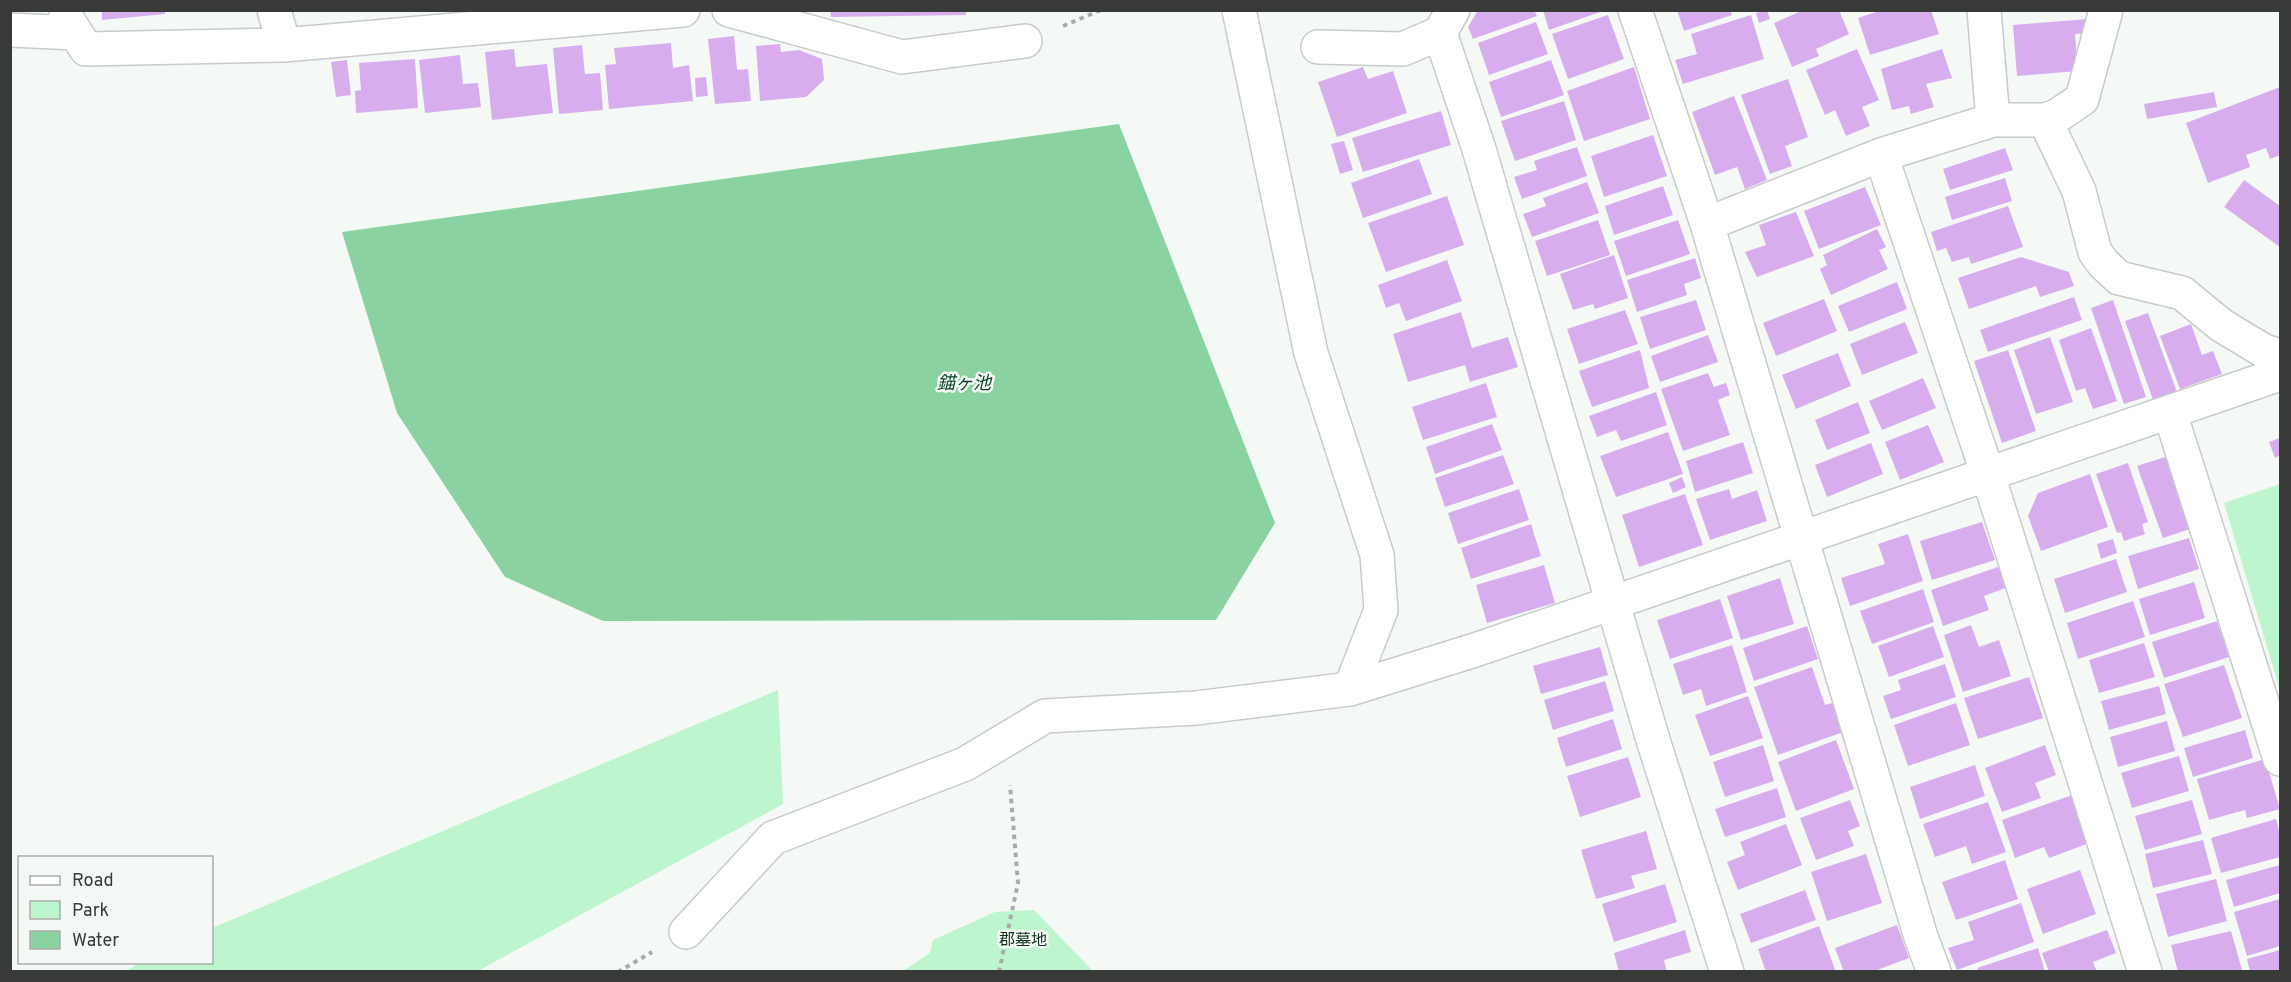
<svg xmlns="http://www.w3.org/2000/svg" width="2291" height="982" viewBox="0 0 2291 982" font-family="Overpass,'Noto Sans JP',sans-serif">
<rect width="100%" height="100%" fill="#f4f9f6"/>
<path fill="#bdf5ce" d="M2280,484v206l-56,-187z
M778,690l5,114 -305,167h-352l14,-8 72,-1v-34z
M1034,910l59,61h-190l27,-18 3,-13 62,-28z"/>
<path fill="#8ad3a1" d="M1119,124l156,399 -59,97 -613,1 -98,-44 -108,-164 -55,-181z"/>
<path fill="#d8adee" d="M102,10h63v4l-63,6z
M830,10h136v5l-135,2z
M1478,10h56l3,6 -64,23 -5,-12z
M1543,10h60v1l-54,19z
M1677,10h53l2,5 -48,16z
M1767,10l3,9 -11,4 -3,-10z
M1804,10h35l10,24 -33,15 3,7 -27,11 -18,-44z
M1882,10h49l8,24 -69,21 -12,-37z
M1608,15l16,44 -56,20 -16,-45z
M1751,15l13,44 -81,25 -8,-24 22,-6 -6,-20z
M2087,19l1,14 -13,1 3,37 -61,5 -4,-51z
M1536,22l12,32 -59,21 -11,-32z
M734,36l3,34 11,-1 3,32 -36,3 -7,-65z
M671,43l2,25 16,-3 4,36 -84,8 -4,-44 11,-1 -2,-16z
M780,44l1,8 18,-2 23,9 2,21 -18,17 -46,4 -4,-55z
M582,45l3,29 15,-1 3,37 -44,4 -6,-66z
M514,49l2,18 31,-3 6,49 -61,7 -7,-68z
M1857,49l22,51 -17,7 8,19 -24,10 -11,-26 -10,5 -19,-45z
M1942,49l10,29 -26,6 8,23 -23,7 -2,-8 -17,4 -11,-41z
M460,55l3,29 15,-1 3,24 -56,6 -6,-53z
M415,59l3,49 -62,5 -1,-22 6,-1 -2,-27z
M347,60l4,35 -15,2 -5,-35z
M1551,60l13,35 -63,22 -12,-35z
M1363,67l5,12 25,-8 14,42 -70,24 -19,-55z
M1634,67l16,52 -66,22 -17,-50z
M706,77l2,19 -12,1 -1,-19z
M1788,79l20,58 -23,9 7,20 -22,8 -29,-79z
M2280,87v68l-10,4 -4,-11 -20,7 4,12 -42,16 -22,-60z
M2214,92l3,15 -70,12 -3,-15z
M1734,96l33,84 -22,9 -8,-22 -22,8 -23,-63z
M1564,101l12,39 -61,21 -14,-40z
M1441,111l10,34 -88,27 -11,-34z
M1653,135l14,41 -63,21 -13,-41z
M1344,141l9,29 -13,4 -9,-30z
M1577,147l10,29 -65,23 -8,-22 23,-7 -3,-9z
M2005,148l8,22 -63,20 -7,-21z
M1419,159l13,35 -69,24 -12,-35z
M2005,178l7,23 -60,19 -7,-23z
M2244,180l36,26v41l-56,-40z
M1587,182l12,31 -67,24 -9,-23 23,-8 -3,-8z
M1663,186l10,29 -59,20 -9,-29z
M1865,187l16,38 -62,24 -15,-38z
M1447,196l17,49 -78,27 -18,-49z
M2008,206l15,41 -52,17 -2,-7 -17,5 -6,-14 -9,3 -6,-19z
M1796,212l18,44 -57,21 -12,-25 21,-7 -7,-20z
M1598,220l12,35 -63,21 -12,-35z
M1678,220l12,34 -64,22 -12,-35z
M1877,229l9,18 -7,3 9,19 -57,26 -11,-26 7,-4 -4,-10z
M1614,255l14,43 -33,11 -2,-5 -20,6 -13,-36z
M2021,257l48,15 5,14 -34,11 -4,-11 -67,23 -11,-31z
M1695,258l6,20 -17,6 3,11 -50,17 -10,-32z
M1447,260l15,41 -56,20 -7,-18 -13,5 -8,-23z
M1897,282l10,27 -58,23 -11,-26z
M2074,297l8,23 -94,32 -8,-22z
M1824,299l13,32 -61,25 -13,-33z
M1696,300l10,30 -56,19 -10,-32z
M2113,300l33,97 -22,7 -33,-96z
M1625,310l13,34 -59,20 -12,-35z
M1461,312l11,36 36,-11 10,30 -48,15 -5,-17 -57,17 -15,-48z
M2148,313l29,79 -24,8 -28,-79z
M1905,322l13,31 -56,22 -12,-31z
M2191,324l11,31 11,-4 9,23 -42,15 -20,-53z
M2091,328l26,73 -24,8 -8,-21 -9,3 -17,-51z
M1708,335l10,27 -58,20 -9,-26z
M2050,337l23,65 -37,12 -22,-64z
M1640,350l9,38 -57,19 -13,-36z
M2008,350l28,81 -34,12 -28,-82z
M1838,353l13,33 -55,23 -14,-34z
M1708,373l6,14 12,-4 4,12 -12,5 12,35 -47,16 -22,-62z
M1923,378l13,30 -54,22 -13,-29z
M1486,383l11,34 -74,23 -11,-33z
M1656,392l11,33 -46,16 -5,-11 -19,7 -8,-21z
M1858,402l12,31 -43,17 -12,-30z
M1492,424l10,26 -67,24 -9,-27z
M1928,425l16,37 -44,18 -15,-38z
M1668,432l15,42 -67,23 -16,-41z
M2280,438v17l-5,3 -6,-16z
M1743,442l10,31 -58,19 -9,-31z
M1871,443l12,31 -56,23 -12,-32z
M1503,455l11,29 -69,23 -10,-29z
M2165,457l25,72 -27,9 -26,-72z
M2128,463l20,59 -6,2 3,10 -21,7 -3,-9 -4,1 -21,-59z
M2090,474l18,53 -67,24 -13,-35 10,-23z
M1682,477l4,10 -13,6 -4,-10z
M1519,489l10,31 -71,24 -10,-31z
M1729,489l3,10 25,-9 10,31 -57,19 -14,-41z
M1685,494l18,51 -64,22 -17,-52z
M1982,522l13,38 -63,20 -12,-39z
M1531,524l10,32 -70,23 -10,-31z
M1908,534l15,47 -73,25 -9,-28 44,-14 -7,-20z
M2189,538l10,31 -61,20 -10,-33z
M2113,539l4,14 -16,6 -4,-15z
M2116,559l11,33 -62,21 -11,-34z
M1544,565l11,38 -68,20 -11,-38z
M2001,566l7,21 -24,9 5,14 -46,16 -12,-36z
M1780,578l14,46 -53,16 -14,-44z
M2194,582l11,36 -55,17 -11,-36z
M1923,589l11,33 -62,22 -12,-33z
M1720,599l13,39 -63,21 -13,-39z
M2133,601l12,36 -67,22 -11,-36z
M2217,621l12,36 -65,21 -12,-36z
M1971,625l8,22 20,-7 12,36 -48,16 -19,-57z
M1807,626l11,33 -64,22 -11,-33z
M1933,626l11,31 -55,20 -11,-31z
M2144,643l11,34 -56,16 -10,-33z
M1732,645l15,47 -41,14 -5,-17 -18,6 -10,-31z
M1600,647l8,28 -67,19 -8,-28z
M1945,664l11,33 -65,22 -8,-23 18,-6 -3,-10z
M2224,665l18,53 -59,19 -19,-53z
M1812,667l13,38 14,-4 10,29 -71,25 -24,-68z
M2029,677l14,41 -65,21 -14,-41z
M1605,681l9,30 -61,19 -9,-30z
M2159,686l7,28 -57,16 -8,-29z
M1748,696l15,42 -53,18 -15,-41z
M1956,703l14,42 -62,21 -14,-41z
M1613,719l9,30 -56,18 -9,-29z
M2167,721l8,30 -57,16 -8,-30z
M2245,730l8,28 -60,19 -9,-29z
M1836,740l18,49 -58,22 -18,-49z
M1763,745l11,36 -49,16 -12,-35z
M2045,745l11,30 -21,8 6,15 -39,14 -17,-44z
M2179,756l10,35 -57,17 -11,-35z
M1628,757l13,40 -61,20 -13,-41z
M2265,759l15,50 -33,9 -2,-8 -36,10 -12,-41z
M1975,765l10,31 -65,23 -10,-32z
M1777,788l9,29 -61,20 -10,-28z
M2075,794l17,48 -43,16 -5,-11 -29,11 -13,-38z
M1850,800l10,26 -12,5 6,15 -38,14 -16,-42z
M2192,800l10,34 -57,16 -10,-34z
M1988,802l18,50 -34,12 -6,-18 -31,11 -12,-33z
M2276,819l4,15v23l-59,16 -10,-35z
M1786,824l16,41 -64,25 -11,-28 18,-7 -5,-13z
M1646,831l11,38 -26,7 4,12 -39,11 -15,-49z
M2203,840l9,34 -59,14 -8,-34z
M1866,854l16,49 -55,18 -16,-49z
M2005,860l13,39 -62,21 -14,-38z
M2280,865v28l-46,14 -8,-27z
M2080,870l16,44 -53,20 -16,-45z
M2216,879l11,42 -59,16 -12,-43z
M1665,884l12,38 -63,20 -12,-38z
M1805,890l11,30 -65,23 -11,-29z
M2280,899v47l-33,10 -13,-44z
M2021,903l13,39 -77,28 -9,-22 26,-8 -6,-18z
M1897,925l12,33 -37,14h-28l-9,-24z
M1819,926l17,46h-70l-8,-23z
M1685,930l6,22 -27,8 3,12h-48l-5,-19z
M2107,930l9,23 -23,9 4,10h-48l-7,-19z
M2231,931l11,39 -64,2 -7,-27z
M2038,948l7,24h-66l-2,-4z
M2280,950v22h-30l-3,-13z"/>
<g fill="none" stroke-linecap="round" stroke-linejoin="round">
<g stroke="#c8ccc9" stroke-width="36">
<path id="street" d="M66,10v7l20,32 198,-4 -10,-35
M729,10l173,47 123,-16
M1239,10l72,343 66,202 4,55 -31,79
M1453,10l-13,23 38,113 176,597 73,229
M1635,10l72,214 214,713 13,35
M1984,10l9,110
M10,30l66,3
M284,45l399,-35
M1318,47l85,2 37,-16
M2045,120l34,71 16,61 8,11 16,15 63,15 39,32 43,26 16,5
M1881,155l112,-35h52l12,-4 25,-17 24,-89
M1707,224l174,-69 107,320 157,497
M2170,413l110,346
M686,932l87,-94 192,-74 80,-48 151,-8 154,-19 125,-39 805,-276"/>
</g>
<path stroke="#a7aba9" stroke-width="4" stroke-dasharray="4.5 4.5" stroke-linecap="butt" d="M1063,26l38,-16
M618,972l34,-20
M999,972l19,-89 -8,-98"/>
<use href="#street" stroke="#fff" stroke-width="33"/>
</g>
<g text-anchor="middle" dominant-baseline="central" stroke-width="5" stroke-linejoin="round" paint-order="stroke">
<g font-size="16" fill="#11311d" stroke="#f4f9f6">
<text x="1023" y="941">郡墓地</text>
</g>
<g font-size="18" font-style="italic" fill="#064122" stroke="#f4f9f6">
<text x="964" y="384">錨ヶ池</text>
</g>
</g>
<rect width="2291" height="982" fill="none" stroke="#383a38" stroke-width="24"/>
<rect x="18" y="856" width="195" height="108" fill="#f4f9f6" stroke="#a9adaa" stroke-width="1.5"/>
<rect x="30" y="876" width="30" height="9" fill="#ffffff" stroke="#a9adaa" stroke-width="1.5"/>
<text x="72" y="886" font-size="18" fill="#383a38">Road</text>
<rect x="30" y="901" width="30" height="18" fill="#bdf5ce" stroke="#a9adaa" stroke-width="1.5"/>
<text x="72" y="916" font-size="18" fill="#383a38">Park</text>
<rect x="30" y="931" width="30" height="18" fill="#8ad3a1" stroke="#a9adaa" stroke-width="1.5"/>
<text x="72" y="946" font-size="18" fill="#383a38">Water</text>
</svg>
